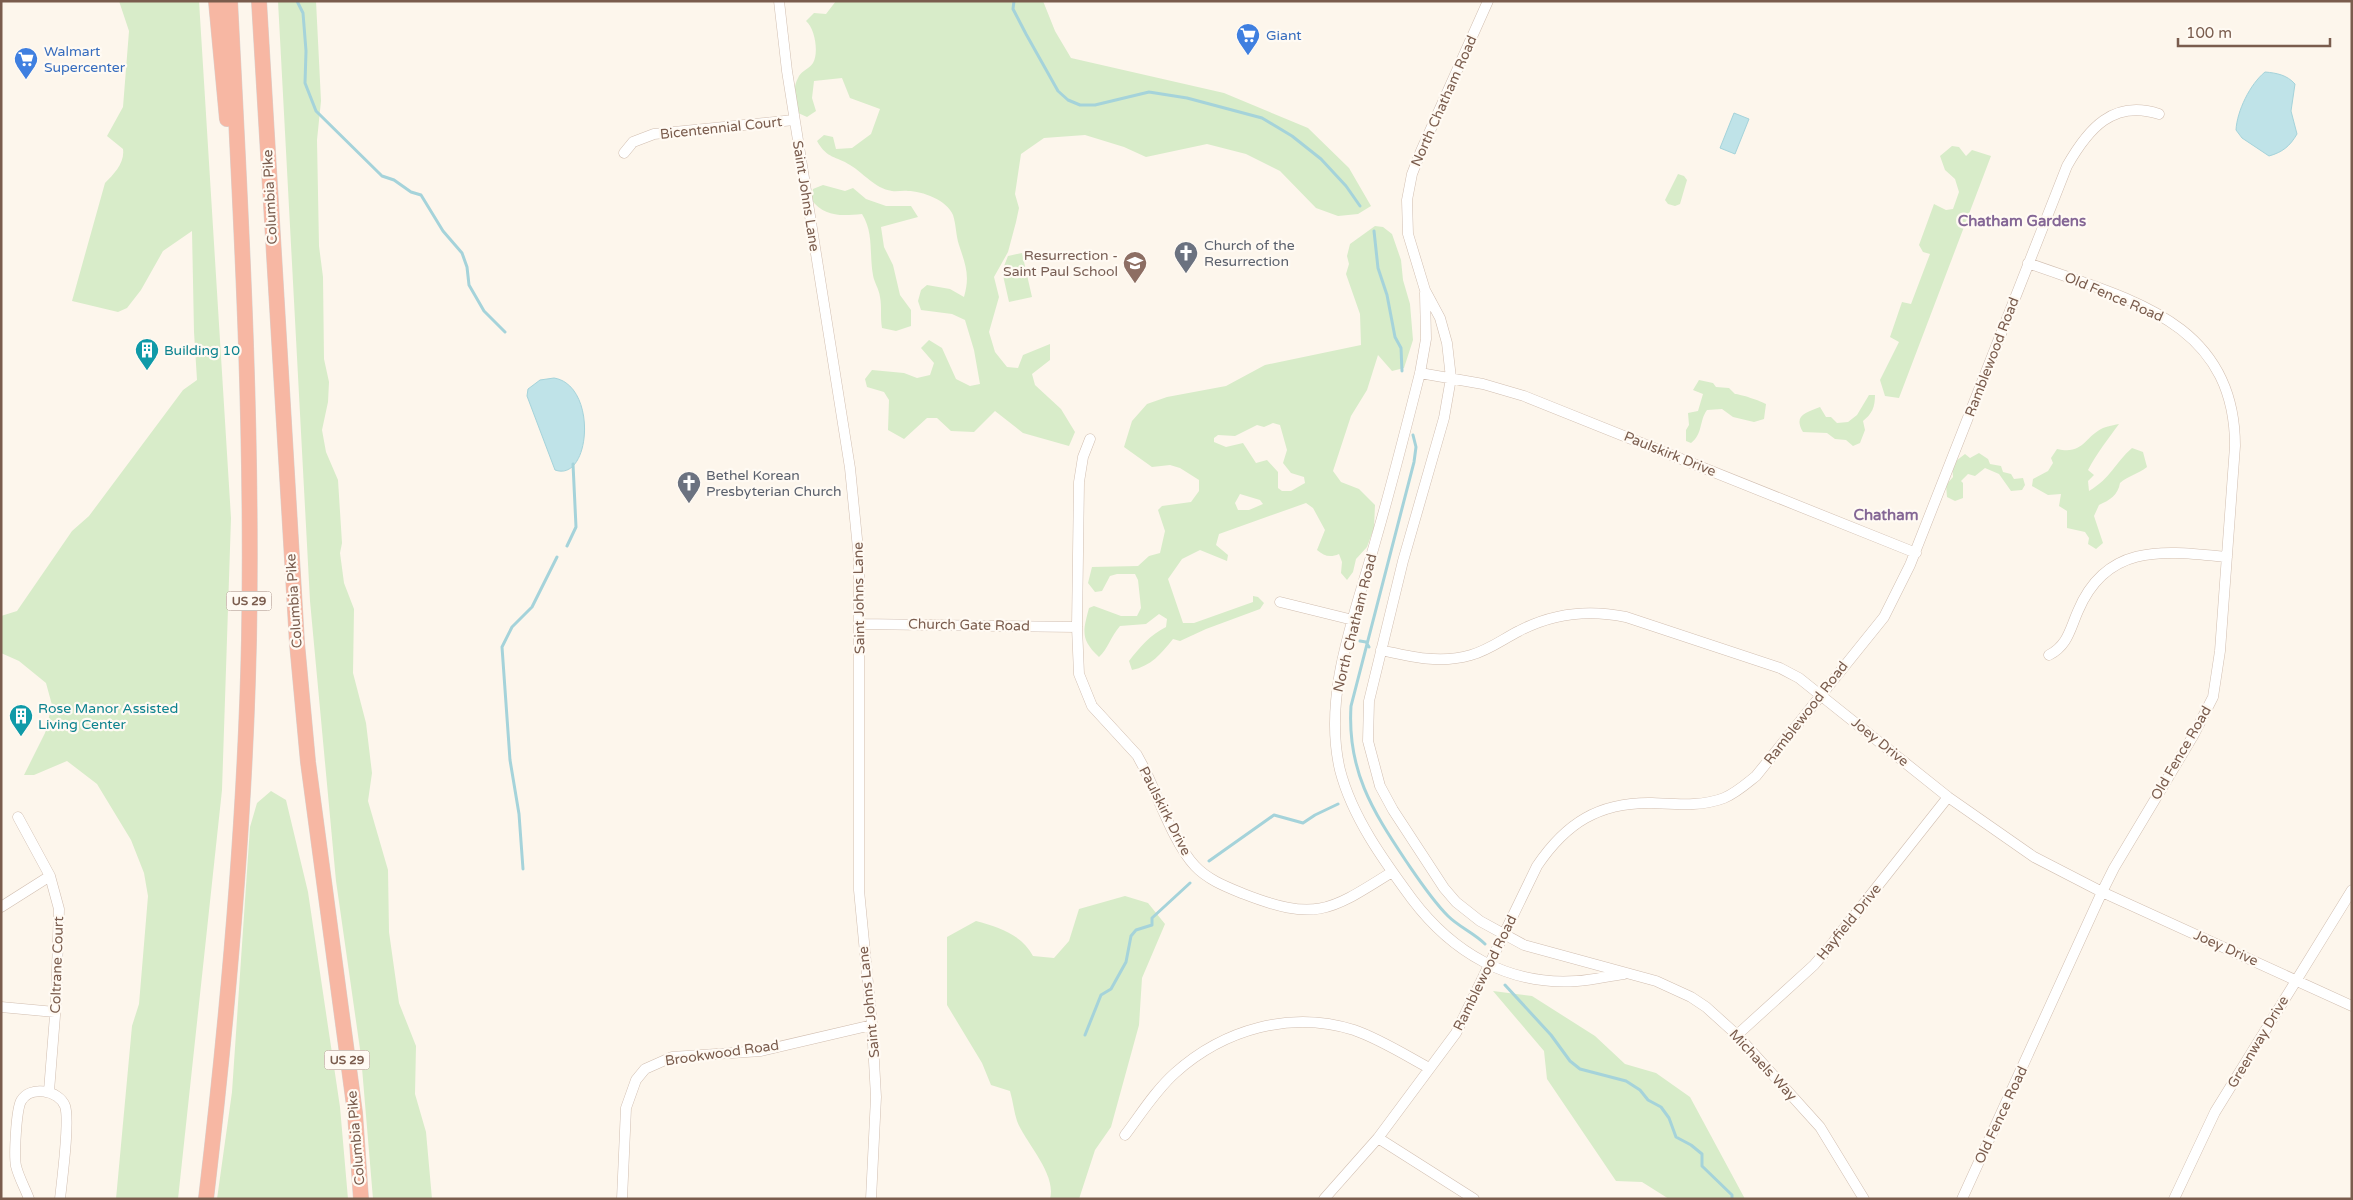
<svg xmlns="http://www.w3.org/2000/svg" width="2353" height="1200" viewBox="0 0 2353 1200" font-family="'Varela Round',sans-serif">
<rect width="100%" height="100%" fill="#fdf6ec"/>
<path fill="#d8ecc9" fill-rule="evenodd" d="M119,1h80l32,517 -9,272 -44,409h-62l16,-173 7,-22 9,-108 -4,-23 -13,-33 -34,-56 -30,-23 -33,14h-10l21,-42 7,-28 -6,-22 -27,-22 -18,-8v-37l16,-5 55,-80 17,-15 94,-126 14,-10 -3,-48 -2,-101 -29,20 -22,39 -14,18 -9,4 -46,-11 33,-118c9,-9 20,-20 18,-34l-16,-13 16,-29 6,-76z
M278,1h38l5,100 -4,39 2,106 4,31 1,82 5,23 -1,20 -6,28 4,22 12,28 4,63 -2,10 4,30 10,26 -1,64 13,50 6,50 -4,28 20,69 1,62 10,71 17,43 -1,48 11,38 6,67h-59l-12,-143 -25,-175 -26,-280z
M836,1h207l12,30 16,27 153,35 84,35 41,40 22,38 -13,8 -20,2 -22,-8 -36,-37 -34,-17 -39,-10 -61,13 -22,-10 -39,-12 -41,3 -23,16 -6,40 4,14 -3,14 -8,30 -14,25 5,20 -10,35 6,20 12,15 11,1 5,-13 27,-11v16l-18,14 3,11 26,24 14,23 -6,14 -46,-13 -28,-22 -21,21 -23,-1 -14,-13h-10l-23,21 -16,-9 1,-30 -5,-8 -17,-5 -2,-8 7,-9 32,3 13,5 13,-3 4,-12 -13,-15 8,-8 13,8 14,31 14,7 10,-2 -6,-34 -9,-30 -13,-6 -31,-4 -3,-9 3,-11 6,-5 23,4 14,8c6,-21 2,-31 -5,-52 -3,-9 -3,-21 -6,-30 -6,-15 -31,-24 -45,-24 -5,-1 -11,1 -16,0 -18,-3 -27,-17 -42,-26 -14,-9 -23,-6 -33,-24l7,-6 9,2 3,12 16,-1 19,-14 9,-25 -30,-11 -8,-20 -28,3 -2,17 4,13 -9,6 -11,-5c-2,-12 -4,-24 3,-36 3,-5 11,-8 14,-13 6,-10 2,-35 -7,-42l8,-8 12,1z
M1952,146l7,1 7,9 6,-6 19,6 -92,242 -14,-2 -5,-16 19,-38 -9,-5 12,-35 9,2 19,-50 -7,-2 -4,-7 15,-41 12,6 7,-1 6,-17 -4,-13 -10,-9 -5,-14z
M1678,174l6,2 3,4 -7,24 -5,2 -7,-2 -3,-4z
M823,185l22,6 8,-3 13,11 20,7h25l7,11 -37,10 3,20 9,18 7,30 11,15v16l-15,5 -14,-3c-2,-11 0,-21 -2,-31 -1,-8 -6,-15 -7,-22 -4,-22 1,-42 -11,-61 -22,2 -38,3 -51,-15l2,-10z
M1375,226l8,1 9,7 9,26 2,20 7,24 3,36 -9,28 -12,3 -14,-16 -11,35 -16,26 -18,55 8,11 18,7 16,16 -1,23 -7,19 -11,12 -3,13 -6,8 -6,-7 1,-11 -3,-8c-9,4 -15,2 -22,-4l8,-20 -12,-22 -7,-5 -87,31 -3,11 12,10 -1,6 -27,-11 -18,9 -14,20 15,44h11l59,-21v-6l5,1 6,6 -4,6 -54,20 -26,12 -7,-2c-12,15 -22,27 -41,31l-3,-9c11,-14 21,-26 37,-34l1,-8 -8,-5 -13,10 -26,2c-9,10 -12,23 -21,31 -19,-18 -16,-26 -10,-49l5,-2 27,10h16l4,-8 -3,-28 -3,-6h-18l-7,2 -8,15 -7,1 -7,-9 4,-16 46,-1 11,-10 11,-3 5,-22 -7,-21 4,-4 29,-4 8,-11v-11l-19,-12 -10,-3 -18,2 -28,-20 8,-26 15,-17 20,-7 59,-11 39,-21 96,-20 -1,-31 -14,-40 3,-10 -2,-8 3,-12zM1273,423l7,2 7,25 -4,13 8,10 13,4 1,6 -14,8h-9l-4,-3v-16l-11,-12 -11,3 -13,-20 -17,4 -12,-5v-4l4,-3 17,1 22,-11 7,2zM1240,494l20,6 3,4 -14,6h-11l-3,-7z
M1022,253l10,44 -23,5 -7,-31 6,-15z
M1699,380l14,3 3,4 13,1 6,6c5,0 26,7 31,10l-2,15 -10,3 -21,-5 -11,-8 -15,1c-8,11 -4,24 -16,33l-5,-2v-11l3,-5 -1,-12 10,-2 5,-17 -10,-4z
M1869,395h6c0,12 -3,19 -12,26l2,9 -5,13 -7,3 -7,-6 -11,-1 -8,-6 -24,-1c-10,-17 3,-19 17,-25l6,10h5l6,6 11,-1 9,-7z
M2119,424c-11,15 -22,29 -31,46l6,5 -6,6 1,10c23,-14 25,-27 43,-43l11,4 4,15c-9,7 -19,9 -27,16 -2,12 -10,17 -21,22l-5,11 9,27 -7,6 -8,-5 1,-6 -4,-6 -18,-4v-17l-8,-5 2,-12 -13,1 -16,-9 1,-7 15,-8 5,-8 -2,-5 6,-9c27,6 27,-12 46,-21 5,-2 11,-3 16,-4z
M1979,453l9,6 2,5 11,2 2,6 8,2 3,5 9,-1 2,7 -3,5 -11,1 -12,-17 -14,-6 -10,8 -7,-2 -7,7 2,2v15l-8,3 -8,-4 -1,-12 7,-8 -1,-13 13,-10 5,4z
M271,791l15,9 22,92 32,215 8,92h-131l15,-107 18,-265 7,-24z
M1125,896l23,7 17,21 -23,54 -3,47 -28,102 -16,23 -16,49h-29c7,-25 -25,-57 -33,-78 -3,-9 -4,-20 -7,-30l-19,-6 -9,-22 -35,-58v-68l29,-16c23,6 46,14 57,35l21,2 15,-17 10,-32z
M1493,991l39,5 63,40 30,28 31,9 34,24 55,102h-76l-27,-17 -26,-1 -69,-102 -3,-28z"/>
<path fill="#bfe3e8" stroke="#a5d3da" d="M2265,72c12,1 22,3 30,12l-4,27 6,23c-7,12 -14,18 -28,22l-27,-18 -6,-8c1,-19 14,-46 29,-58z
M1734,113l15,6 -14,35 -15,-6z
M554,378c44,7 37,105 1,92l-28,-74 1,-7 12,-9z"/>
<g fill="none" stroke-linecap="round" stroke-linejoin="round">
<path stroke="#a5d3da" stroke-width="3" d="M297,1l6,12 3,38 -1,32 11,28 66,65 12,4 17,12 10,3 22,36 19,22 5,14 2,18 15,26 21,21
M1014,1l-1,8 13,25 32,57 10,9 12,5h15l54,-13 38,6 75,20 30,18 29,23 25,27 14,20
M1374,231l4,37 9,27 8,42 6,11 1,23
M1413,435l3,12 -2,15 -63,244c-4,64 21,104 55,155 13,19 26,39 42,55 11,11 26,17 37,28
M567,546l9,-19 -3,-63
M1360,641l6,1 3,5
M1209,861l65,-46 29,8 12,-8 23,-11
M523,869l-4,-55 -9,-54 -8,-113 10,-20 20,-20 25,-50
M1505,985l46,50 19,26 10,8 46,12 14,9 8,10 13,7 8,11 7,19 15,8 11,9v12l30,29v4
M1085,1035l16,-40 10,-6 15,-27 5,-26 5,-6 16,-5v-7l38,-35"/>
<g stroke="#d1beb0" stroke-width="11">
<path id="minor" d="M779,1l8,70 63,397 9,91v331l13,135 4,72 -5,102
M1488,1l-67,150 -9,23 -5,26 1,34 17,56 15,28 7,25 4,35 -7,40 -41,143 -34,140 -1,40 12,45 13,24 51,78 12,14 24,19 44,24 132,36 35,16 15,10 31,28 83,92 44,72
M624,153l9,-11 21,-8 140,-14
M1425,293l1,46 -6,34c-14,55 -28,111 -44,166 -20,73 -54,155 -36,231 12,47 44,91 72,129 40,53 96,87 165,82 16,-1 31,-5 47,-7
M1420,373l63,11 41,12 392,157
M1090,439l-7,18 -4,25 -2,145 2,47 13,32 45,49 7,13c14,28 30,76 51,98 13,14 32,21 49,28 72,28 86,17 148,-22
M1280,602l73,18
M860,624l217,3
M1381,650c30,7 60,14 90,5 18,-5 32,-16 48,-24 34,-18 69,-22 107,-14l154,51 19,10 149,119 86,60 68,35 250,114
M2049,655c19,-10 21,-26 29,-44 29,-69 87,-60 149,-54
M18,817l32,59 9,33 -3,94 -7,88
M1,907l49,-31
M1,1007l54,5
M1737,1035l77,-70 17,-20 117,-148
M1125,1135c16,-21 30,-44 50,-62 49,-44 116,-63 179,-43 26,9 51,25 75,38
M1378,1138l96,61
M29,1199c-4,-11 -10,-21 -13,-33 -2,-10 0,-55 5,-65 9,-16 38,-11 44,5 5,14 -3,74 -5,93
M622,1199l4,-91 10,-28 9,-11 27,-12 89,-6 111,-26
M1324,1199l54,-61 78,-105 81,-167c29,-43 62,-64 115,-63 24,1 49,4 72,-5 12,-5 22,-14 32,-22l128,-159 26,-52 157,-399c21,-37 46,-67 92,-52
M1962,1199l140,-307 12,-24 79,-132 20,-39 7,-46 15,-205c0,-127 -111,-148 -207,-183
M2174,1199l41,-87 137,-222"/>
</g>
<g stroke="#dad1cd" stroke-width="16">
<path id="highway" d="M216,1l11,118
M259,1l38,642 11,119 47,351 6,86
M206,1199c22,-186 39,-372 43,-559 4,-213 -8,-426 -19,-639"/>
</g>
<use href="#minor" stroke="#fff" stroke-width="10"/>
<use href="#highway" stroke="#f7b7a3" stroke-width="15"/>
</g>
<defs>
<g id="supermarket-pin" transform="scale(1.25)"><path d="M0 17L-7.5 6A9.5 9.5 0 1 1 7.5 6Z" fill="#3f7fe0" stroke="#fffaf3"/><path d="M-6-5.5h2.5l.6 2H6L4.5 2H-2.5L-4.4-4H-6ZM-1.5 3.2a1.3 1.3 0 1 0 .1 0ZM3 3.2a1.3 1.3 0 1 0 .1 0Z" fill="#fff"/></g>
<g id="church-pin" transform="scale(1.25)"><path d="M0 17L-7.5 6A9.5 9.5 0 1 1 7.5 6Z" fill="#6b7280" stroke="#fffaf3"/><path d="M-1.2-6h2.4v3.5h3.3v2.4h-3.3V6h-2.4V-.1h-3.3v-2.4h3.3Z" fill="#fff"/></g>
<g id="school-pin" transform="scale(1.25)"><path d="M0 17L-7.5 6A9.5 9.5 0 1 1 7.5 6Z" fill="#8d6e63" stroke="#fffaf3"/><path d="M0-5L7-2L0 1L-7-2ZM-4 1L0 2.5L4 1V4Q0 6-4 4Z" fill="#fff"/></g>
<g id="building-pin" transform="scale(1.25)"><path d="M0 17L-7.5 6A9.5 9.5 0 1 1 7.5 6Z" fill="#0f9aa8" stroke="#fffaf3"/><path d="M-4-6H4V6H1V3H-1V6H-4ZM-2.5-4.3h1.7v1.8h-1.7ZM.8-4.3h1.7v1.8H.8ZM-2.5-1h1.7V.8h-1.7ZM.8-1h1.7V.8H.8Z" fill="#fff"/></g>
</defs>
<g fill-rule="evenodd">
<use href="#supermarket-pin" x="1248" y="35"/>
<use href="#supermarket-pin" x="26" y="59"/>
<use href="#church-pin" x="1186" y="253"/>
<use href="#school-pin" x="1135" y="263"/>
<use href="#building-pin" x="147" y="350"/>
<use href="#church-pin" x="689" y="483"/>
<use href="#building-pin" x="21" y="716"/>
</g>
<g text-anchor="middle" dominant-baseline="central" stroke-width="4.5" stroke-linejoin="round" paint-order="stroke">
<g fill="#fffaf3" stroke="#a28b7f" stroke-width="1">
<rect x="226.5" y="591.5" width="45" height="19" rx="4"/>
<rect x="324.5" y="1050.5" width="45" height="19" rx="4"/>
</g>
<g font-size="12" font-weight="bold" fill="#7a5c4d">
<text x="249" y="601">US 29</text>
<text x="347" y="1060">US 29</text>
</g>
<g font-size="14" fill="#366cbe" stroke="#fffaf3" text-anchor="start">
<text x="1266" y="35">Giant</text>
<text x="44" y="51">Walmart<tspan x="44" dy="16">Supercenter</tspan></text>
</g>
<g font-size="14" fill="#7a5c4d" stroke="#fffaf3">
<text transform="translate(1444 101) rotate(-66)">North Chatham Road</text>
<text transform="translate(721 128) rotate(-6)">Bicentennial Court</text>
<text transform="translate(806 196) rotate(81)">Saint Johns Lane</text>
<text transform="translate(270 197) rotate(-93)">Columbia Pike</text>
<text transform="translate(2114 297) rotate(23)">Old Fence Road</text>
<text transform="translate(1992 357) rotate(-69)">Ramblewood Road</text>
<text transform="translate(1670 454) rotate(22)">Paulskirk Drive</text>
<text transform="translate(859 598) rotate(-91)">Saint Johns Lane</text>
<text transform="translate(294 601) rotate(-94)">Columbia Pike</text>
<text transform="translate(1355 623) rotate(-76)">North Chatham Road</text>
<text transform="translate(969 625) rotate(1)">Church Gate Road</text>
<text transform="translate(1806 713) rotate(-52)">Ramblewood Road</text>
<text transform="translate(1880 742) rotate(39)">Joey Drive</text>
<text transform="translate(2181 753) rotate(-60)">Old Fence Road</text>
<text transform="translate(1165 811) rotate(63)">Paulskirk Drive</text>
<text transform="translate(1849 922) rotate(-51)">Hayfield Drive</text>
<text transform="translate(2226 948) rotate(24)">Joey Drive</text>
<text transform="translate(57 965) rotate(-88)">Coltrane Court</text>
<text transform="translate(1485 973) rotate(-64)">Ramblewood Road</text>
<text transform="translate(869 1002) rotate(-96)">Saint Johns Lane</text>
<text transform="translate(2258 1042) rotate(-59)">Greenway Drive</text>
<text transform="translate(722 1053) rotate(-8)">Brookwood Road</text>
<text transform="translate(1763 1065) rotate(47)">Michaels Way</text>
<text transform="translate(2001 1115) rotate(-65)">Old Fence Road</text>
<text transform="translate(356 1138) rotate(-95)">Columbia Pike</text>
</g>
<g font-size="14" fill="#5b616d" stroke="#fffaf3" text-anchor="start">
<text x="1204" y="245">Church of the<tspan x="1204" dy="16">Resurrection</tspan></text>
<text x="706" y="475">Bethel Korean<tspan x="706" dy="16">Presbyterian Church</tspan></text>
</g>
<g font-size="14" fill="#785e54" stroke="#fffaf3" text-anchor="end">
<text x="1118" y="255">Resurrection -<tspan x="1118" dy="16">Saint Paul School</tspan></text>
</g>
<g font-size="14" fill="#0d838f" stroke="#fffaf3" text-anchor="start">
<text x="164" y="350">Building 10</text>
<text x="38" y="708">Rose Manor Assisted<tspan x="38" dy="16">Living Center</tspan></text>
</g>
<g font-size="15" font-weight="bold" fill="#846695" stroke="#fffaf3">
<text x="2022" y="221">Chatham Gardens</text>
<text x="1886" y="515">Chatham</text>
</g>
</g>
<rect width="2353" height="1200" fill="none" stroke="#7a5c4d" stroke-width="5"/>
<path d="M2178 38v8h152v-8" fill="none" stroke="#7a5c4d" stroke-width="2.5"/>
<text x="2186" y="38" font-size="15" fill="#7a5c4d" stroke="#fffaf3" stroke-width="4" paint-order="stroke">100 m</text>
</svg>
